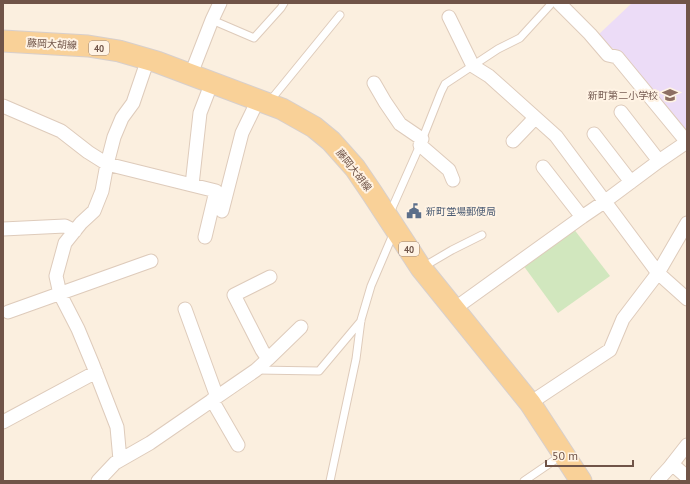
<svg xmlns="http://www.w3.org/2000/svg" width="690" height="484" viewBox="0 0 690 484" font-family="'PT Sans','Noto Sans JP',sans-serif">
<rect width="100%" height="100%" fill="#fbefdf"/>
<path fill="#ecdcf7" d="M632,3h55v134l-68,-85 -17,-10 -5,-6z"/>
<path fill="#d1e7be" d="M573,228l37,48 -52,37 -35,-48z"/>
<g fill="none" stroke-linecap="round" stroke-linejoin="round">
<g stroke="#decbbb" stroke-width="9">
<path id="service" d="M212,20l42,18 27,-30 3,-5
M269,102l71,-87
M389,215l31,-70 21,-53 4,-8 53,-35 22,-11 32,-35
M423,267l29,-17 30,-15
M257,370l62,1 42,-50
M330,481l26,-122 5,-39 10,-34 23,-54
M524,481l38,-26"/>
</g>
<g stroke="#decbbb" stroke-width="15">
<path id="minor" d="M559,3l31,31 18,21 9,2 70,85
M449,17l24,49 16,10 67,60 102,137 29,26
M191,74l21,-54 8,-17
M374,83l11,19 15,22 22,15
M3,106l58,25 27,21 19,12 109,27 -11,46
M621,112l38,49
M594,134l37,48
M513,141l22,-23
M420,145l29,25 4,10
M543,167l39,50
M192,185l8,-72 12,-31
M222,211l20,-78 16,-33
M3,229l62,-3 10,5
M185,309l32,88
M454,309l128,-92 22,-15 55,-41 28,-19
M8,312l143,-51
M268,359l-6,-9 -28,-55 36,-18
M212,400l26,45
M530,403l80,-53 13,-31 35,-46 29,-50
M3,422l93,-50
M120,460l-3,-33 -24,-62 -15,-36 -18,-35 -4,-18 9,-33 16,-20 13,-12 8,-20 5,-27 7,-27 8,-19 11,-15 15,-44
M672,464l15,13
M98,481l17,-18 35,-20 106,-73 12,-11 33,-32
M657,481l12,-13 18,-23"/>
</g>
<g stroke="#d7cfcc" stroke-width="23">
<path id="primary" d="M3,41l85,5 31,5 38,11 101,38 24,9 32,18 17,14 24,27 17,25 49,75 109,135 51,78"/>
</g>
<use href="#service" stroke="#fff" stroke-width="7"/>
<use href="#minor" stroke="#fff" stroke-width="13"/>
<use href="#primary" stroke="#f9d198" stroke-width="21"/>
</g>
<defs>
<g id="school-bare" transform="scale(1.2)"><path d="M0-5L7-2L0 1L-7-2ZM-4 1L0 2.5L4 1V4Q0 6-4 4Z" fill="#8d6e63" stroke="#fff3e4" stroke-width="2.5" paint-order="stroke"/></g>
<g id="civic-bare" transform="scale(1.2)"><path d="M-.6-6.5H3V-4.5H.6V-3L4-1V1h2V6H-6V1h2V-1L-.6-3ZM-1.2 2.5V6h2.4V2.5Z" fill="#5c6f8a" stroke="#fff3e4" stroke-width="2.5" paint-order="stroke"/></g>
</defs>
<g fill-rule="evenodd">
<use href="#school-bare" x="670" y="95"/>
<use href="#civic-bare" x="414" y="211"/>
</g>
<g text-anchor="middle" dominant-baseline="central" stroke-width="4" stroke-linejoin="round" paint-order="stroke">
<g fill="#fff3e4" stroke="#9b8477" stroke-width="1">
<rect x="89" y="41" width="20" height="14" rx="3"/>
<rect x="399" y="242" width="20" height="14" rx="3"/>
</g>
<g font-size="9" font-weight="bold" fill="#705448">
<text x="99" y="48">40</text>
<text x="409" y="249">40</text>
</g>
<g font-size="10" fill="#705448" stroke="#fff3e4">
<text transform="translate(52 44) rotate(3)">藤岡大胡線</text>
<text transform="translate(354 170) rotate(52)">藤岡大胡線</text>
</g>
<g font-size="10" fill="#785e54" stroke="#fff3e4" text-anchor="end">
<text x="658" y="95">新町第二小学校</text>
</g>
<g font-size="10" fill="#4e5e75" stroke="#fff3e4" text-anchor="start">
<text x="426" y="211">新町堂場郵便局</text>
</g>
</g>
<rect width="690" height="484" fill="none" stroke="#705448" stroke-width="8"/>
<path d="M546 460v6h87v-6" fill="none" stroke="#705448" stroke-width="2"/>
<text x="552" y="460" font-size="12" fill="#705448" stroke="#fff3e4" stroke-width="3" paint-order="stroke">50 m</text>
</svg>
